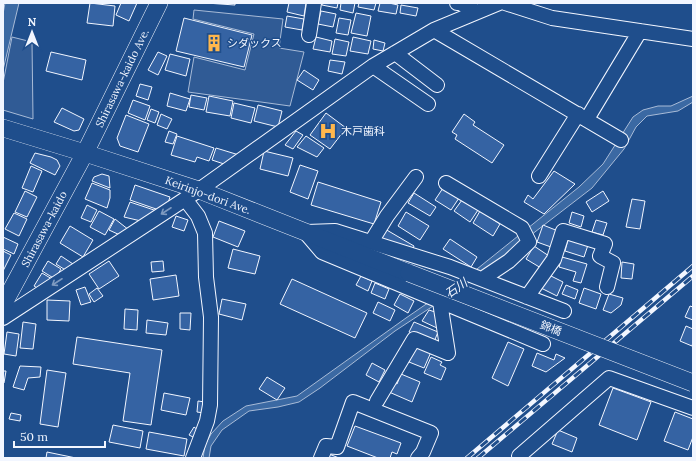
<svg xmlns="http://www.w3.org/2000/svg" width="696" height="461" viewBox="0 0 696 461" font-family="Lora,'Noto Sans JP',serif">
<rect width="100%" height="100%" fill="#1f4e8c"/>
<path fill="#305b95" stroke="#a8bbd7" d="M194,10l89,9 -4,29 25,4 -14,54 -102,-14 6,-35 51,13 9,-36 -61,-15z
M12,37l20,5 1,77 -30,-9v-27z"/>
<path fill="#3b69a3" stroke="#a8bbd7" d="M5,3h14l-16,67v-56z
M693,96v6l-15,9 -31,5 -11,11 -12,22 -32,39 -61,47 -37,31 -99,65 -75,57 -21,14 -21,5 -29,4 -27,19 -11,16 -2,12h-6l2,-13 6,-11 12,-13 23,-15 51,-10 109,-78 71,-49 102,-82 24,-23 30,-47 10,-7 15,-4h13z"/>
<path fill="#3563a3" stroke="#f2f6ff" d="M90,3l25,3 -2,20 -26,-3z
M121,3h16l-8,18 -13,-6z
M206,3h29v2z
M289,3h17l-2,13 -17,-4z
M322,3h16l-1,5 -15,-3z
M341,3h14l-2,10 -13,-3z
M359,3h17l-2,7 -16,-3z
M380,3h9l9,2 -2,9 -18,-3z
M401,5l17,3 -2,8 -16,-3z
M321,11l15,3 -3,13 -15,-3z
M356,13l15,3 -4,20 -16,-3z
M287,16l17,3 -2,11 -17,-3z
M184,18l68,17 -8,32 -68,-16z
M339,18l12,2 -3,15 -12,-2z
M316,37l16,4 -2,11 -17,-3z
M353,37l18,4 -3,13 -18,-3z
M335,39l14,3 -3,14 -14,-2z
M374,40l11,3 -2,8 -10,-2z
M51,52l35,8 -4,20 -36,-9z
M158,52l9,4 -9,19 -10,-5z
M170,54l20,5 -4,17 -21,-6z
M330,60l15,2 -3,12 -14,-3z
M304,70l15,10 -6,10 -16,-10z
M140,84l12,3 -4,13 -12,-4z
M170,93l20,6 -4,12 -19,-5z
M191,95l16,3 -3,12 -15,-3z
M209,96l24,5 -3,15 -24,-4z
M133,100l17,6 -5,14 -17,-7z
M234,103l21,5 -4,15 -20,-5z
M258,105l24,6 -4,16 -24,-6z
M62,108l22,11 -5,11 -5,1 -20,-9z
M151,109l8,3 -4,11 -8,-3z
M326,113l20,15 -16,21 -20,-14z
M161,114l11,5 -5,10 -10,-4z
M464,114l11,8 -2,3 31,20 -12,18 -37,-24 2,-4 -5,-3z
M126,115l23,9 -11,28 -18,-6 -3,-8z
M169,131l8,3 -4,10 -8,-2z
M296,131l7,4 -10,14 -8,-4z
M177,136l37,12 -5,13 -12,-4 -2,5 -24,-7z
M306,136l18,12 -7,9 -20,-10z
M216,148l23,7 -12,10 -15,-5z
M264,151l29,7 -5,18 -28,-7z
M35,153l16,4 6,3 3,6 -5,9 -25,-12z
M300,165l18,6 -10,28 -18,-7z
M31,166l11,5 -9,21 -11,-4z
M554,171l21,13 -31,30 -20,-12 4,-7 5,4z
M102,174l7,2 1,12 -18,-7 2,-4z
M318,182l63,20 -7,22 -63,-19z
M92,183l18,7v8l-3,10 -22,-9z
M135,185l35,12 -3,9 -8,4 -29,-10z
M443,188l16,10 -8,12 -16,-10z
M25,191l12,6 -10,20 -12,-5z
M603,191l6,10 -17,11 -6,-10z
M414,193l22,14 -6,9 -22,-13z
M632,199l13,2 -5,28 -14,-2z
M462,200l16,10 -8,12 -16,-11z
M130,202l27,9 -16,10 -17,-4z
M87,205l10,5 -6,12 -10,-4z
M99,211l15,8 -9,16 -15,-8z
M480,211l20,13 -7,12 -20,-13z
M406,212l23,14 -9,14 -22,-14z
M572,212l12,4 -3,11 -12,-4z
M14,213l13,6 -8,17 -14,-7z
M176,216l12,4 -4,11 -12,-4z
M115,219l14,11 -7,6 -13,-6z
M596,220l11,3 -4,12 -11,-3z
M219,221l26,10 -7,16 -25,-10z
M543,225l15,6 -7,16 -14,-5z
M70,226l23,14 -10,17 -23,-14z
M385,229l29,17 -1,3 -32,-9z
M3,237l15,7 -4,10 -11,-5z
M450,239l27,18 -6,10 -28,-18z
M568,240l20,5 -4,12 -19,-6z
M534,246l15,10 -8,12 -15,-9z
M233,249l27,7 -5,18 -27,-6z
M3,251l8,4 -8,16z
M61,256l12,8 -6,7 -11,-7z
M562,257l25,7 -6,19 -8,-2 3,-9 -17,-5z
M48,261l13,8 -6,10 -13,-8z
M109,261l10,15 -20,13 -10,-15z
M163,261l1,10 -12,1 -1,-10z
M622,262l12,2 -2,15 -11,-1z
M42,273l10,6 -13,10 -5,-3z
M547,274l16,8 -6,14 -16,-8z
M176,275l3,21 -26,4 -3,-21z
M361,276l11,5 -4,10 -12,-6z
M292,279l75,34 -12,25 -75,-34z
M375,283l14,6 -4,10 -14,-6z
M566,285l12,5 -3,9 -13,-5z
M85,287l6,15 -10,3 -5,-15z
M97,288l6,8 -9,6 -5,-8z
M584,288l17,6 -5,15 -17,-6z
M400,294l14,7 -6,12 -14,-8z
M609,294l14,4 -2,7 -10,8 -8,-3z
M222,299l24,5 -4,16 -23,-6z
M47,300l23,1 -1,20 -22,-1z
M378,302l17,8 -5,11 -17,-8z
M690,306l3,1v13l-8,-3z
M125,309l13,1 -1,20 -13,-1z
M429,310l6,2 2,16 -15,-7z
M180,313h11l-1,17 -10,-1z
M147,320l21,3 -2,12 -20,-2z
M23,322l13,2 -3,25 -13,-1z
M414,322l24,10 -4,10 -25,-10z
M686,326l7,3v13l-1,4 -12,-5z
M7,332l12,2 -3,22 -12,-2z
M77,337l85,13 -11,75 -28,-4 7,-48 -57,-9z
M508,342l16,7 -16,37 -16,-8z
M416,346l15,6 -7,16 -15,-6z
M537,353l17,7 2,-6 9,4 -19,14 -14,-6z
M431,357l11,5 -2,3 6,3 -5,12 -17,-7z
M372,363l13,7 -6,12 -13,-7z
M20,366l21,1 -1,10 -12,1 -4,12 -11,-3z
M47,370l19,3 -8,54 -18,-3z
M3,371h3l-2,12h-1z
M401,374l19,8 -8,20 -23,-10 4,-10 4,2z
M267,377l18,11 -8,12 -18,-11z
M613,388l38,14 -14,38 -38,-15z
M164,393l26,5 -4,17 -25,-5z
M198,401l7,1 -1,11 -7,-1z
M675,412l18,7v18l-5,13 -24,-9z
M11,413l10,2 -1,6 -11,-2z
M113,425l30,6 -3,17 -31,-6z
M355,426l46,17 -4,11 -5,-2 -2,6h-12l-31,-12z
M194,427l4,3 -5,7 -4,-2z
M558,430l19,8 -5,14 -20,-8z
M149,432l38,7 -3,17 -38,-7z
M47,452l29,6h-30z
M329,454l10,4h-12z"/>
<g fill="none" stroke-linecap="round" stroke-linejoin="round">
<g stroke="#f2f6ff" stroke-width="16">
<path id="minor" d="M457,3h3l17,9
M505,3l47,15 141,21
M434,30l187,110
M309,35l5,-32
M395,53l42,32
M373,66l55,38
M587,119l53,-88
M539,176l39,-62
M446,183l76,45 7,14 -20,19 -27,18
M185,199l13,17 7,17 1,44 5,40 -1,88 -3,16 -14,37
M305,232l17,20 221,92
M307,232l28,-1 115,36 114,44
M371,242l16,-26 29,-39
M527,297l27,-38 9,-28 42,13 -5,12 13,7 -6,24
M3,318l196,-128 174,-124 61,-36 65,-27
M377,401l37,-62 34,14 -8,-51
M519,456l90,-78 84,30
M321,458l5,-12 11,1 16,-45 78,31 -8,19 -5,6"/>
</g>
<g stroke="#f2f6ff" stroke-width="18">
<path id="major" d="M3,128l82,25 114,37 210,83
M3,305l82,-152 74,-150"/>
</g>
<use href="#minor" stroke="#1f4e8c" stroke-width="14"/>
<use href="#major" stroke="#1f4e8c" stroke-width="17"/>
<g stroke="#f2f6ff" stroke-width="4.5">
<path id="rail" d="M467,458l226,-192
M478,458l215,-182"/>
</g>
<use href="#rail" stroke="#1f4e8c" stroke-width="3" stroke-dasharray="9" stroke-linecap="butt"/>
<g stroke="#f2f6ff" stroke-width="18" stroke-linecap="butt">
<path id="major-bridge" d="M409,273l284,110"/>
</g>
<use href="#major-bridge" stroke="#1f4e8c" stroke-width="17"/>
</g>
<defs><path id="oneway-shaft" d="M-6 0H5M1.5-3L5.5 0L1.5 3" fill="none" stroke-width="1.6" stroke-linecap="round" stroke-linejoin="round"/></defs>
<g stroke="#7e9ac0">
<use href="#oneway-shaft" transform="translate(166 211) rotate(147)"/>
<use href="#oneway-shaft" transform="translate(57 282) rotate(147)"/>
</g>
<defs>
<g id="building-bare" transform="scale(1.38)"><path d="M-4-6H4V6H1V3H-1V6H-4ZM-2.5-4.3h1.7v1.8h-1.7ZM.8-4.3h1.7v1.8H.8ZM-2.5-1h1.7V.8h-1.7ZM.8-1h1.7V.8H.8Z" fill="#ffb74d" stroke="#1f4e8c" stroke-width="2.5" paint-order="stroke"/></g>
<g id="hospital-bare" transform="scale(1.38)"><path d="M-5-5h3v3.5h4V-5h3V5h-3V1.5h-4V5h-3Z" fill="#ffb74d" stroke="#1f4e8c" stroke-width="2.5" paint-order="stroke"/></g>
</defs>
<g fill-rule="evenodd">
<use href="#building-bare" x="214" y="43"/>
<use href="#hospital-bare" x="328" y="131"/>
</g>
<g text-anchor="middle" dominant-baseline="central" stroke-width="3" stroke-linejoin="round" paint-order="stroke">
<g font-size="11" fill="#f2f6ff" stroke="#1f4e8c" text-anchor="start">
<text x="227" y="43">シダックス</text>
<text x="341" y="131">木戸歯科</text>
</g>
<g font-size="11" fill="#f2f6ff" stroke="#1f4e8c">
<text transform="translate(122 78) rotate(-64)">Shirasawa-kaido Ave.</text>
<text transform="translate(208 195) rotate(20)">Keirinjo-dori Ave.</text>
<text transform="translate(44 229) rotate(-62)">Shirasawa-kaido</text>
<text transform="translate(551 328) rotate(21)">錦橋</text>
</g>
<g font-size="12" font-style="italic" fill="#f2f6ff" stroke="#1f4e8c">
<text transform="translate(456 288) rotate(-35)">石川</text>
</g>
</g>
<rect width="696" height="461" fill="none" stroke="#f2f6ff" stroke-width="8"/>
<g transform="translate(32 32)" stroke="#1f4e8c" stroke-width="3" paint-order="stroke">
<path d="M0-3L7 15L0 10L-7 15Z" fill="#f2f6ff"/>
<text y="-6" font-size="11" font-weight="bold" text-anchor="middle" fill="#f2f6ff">N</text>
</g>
<path d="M14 441v6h91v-6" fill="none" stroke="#f2f6ff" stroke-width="2"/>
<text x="20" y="441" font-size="12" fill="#f2f6ff" stroke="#1f4e8c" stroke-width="3" paint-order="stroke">50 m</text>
</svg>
